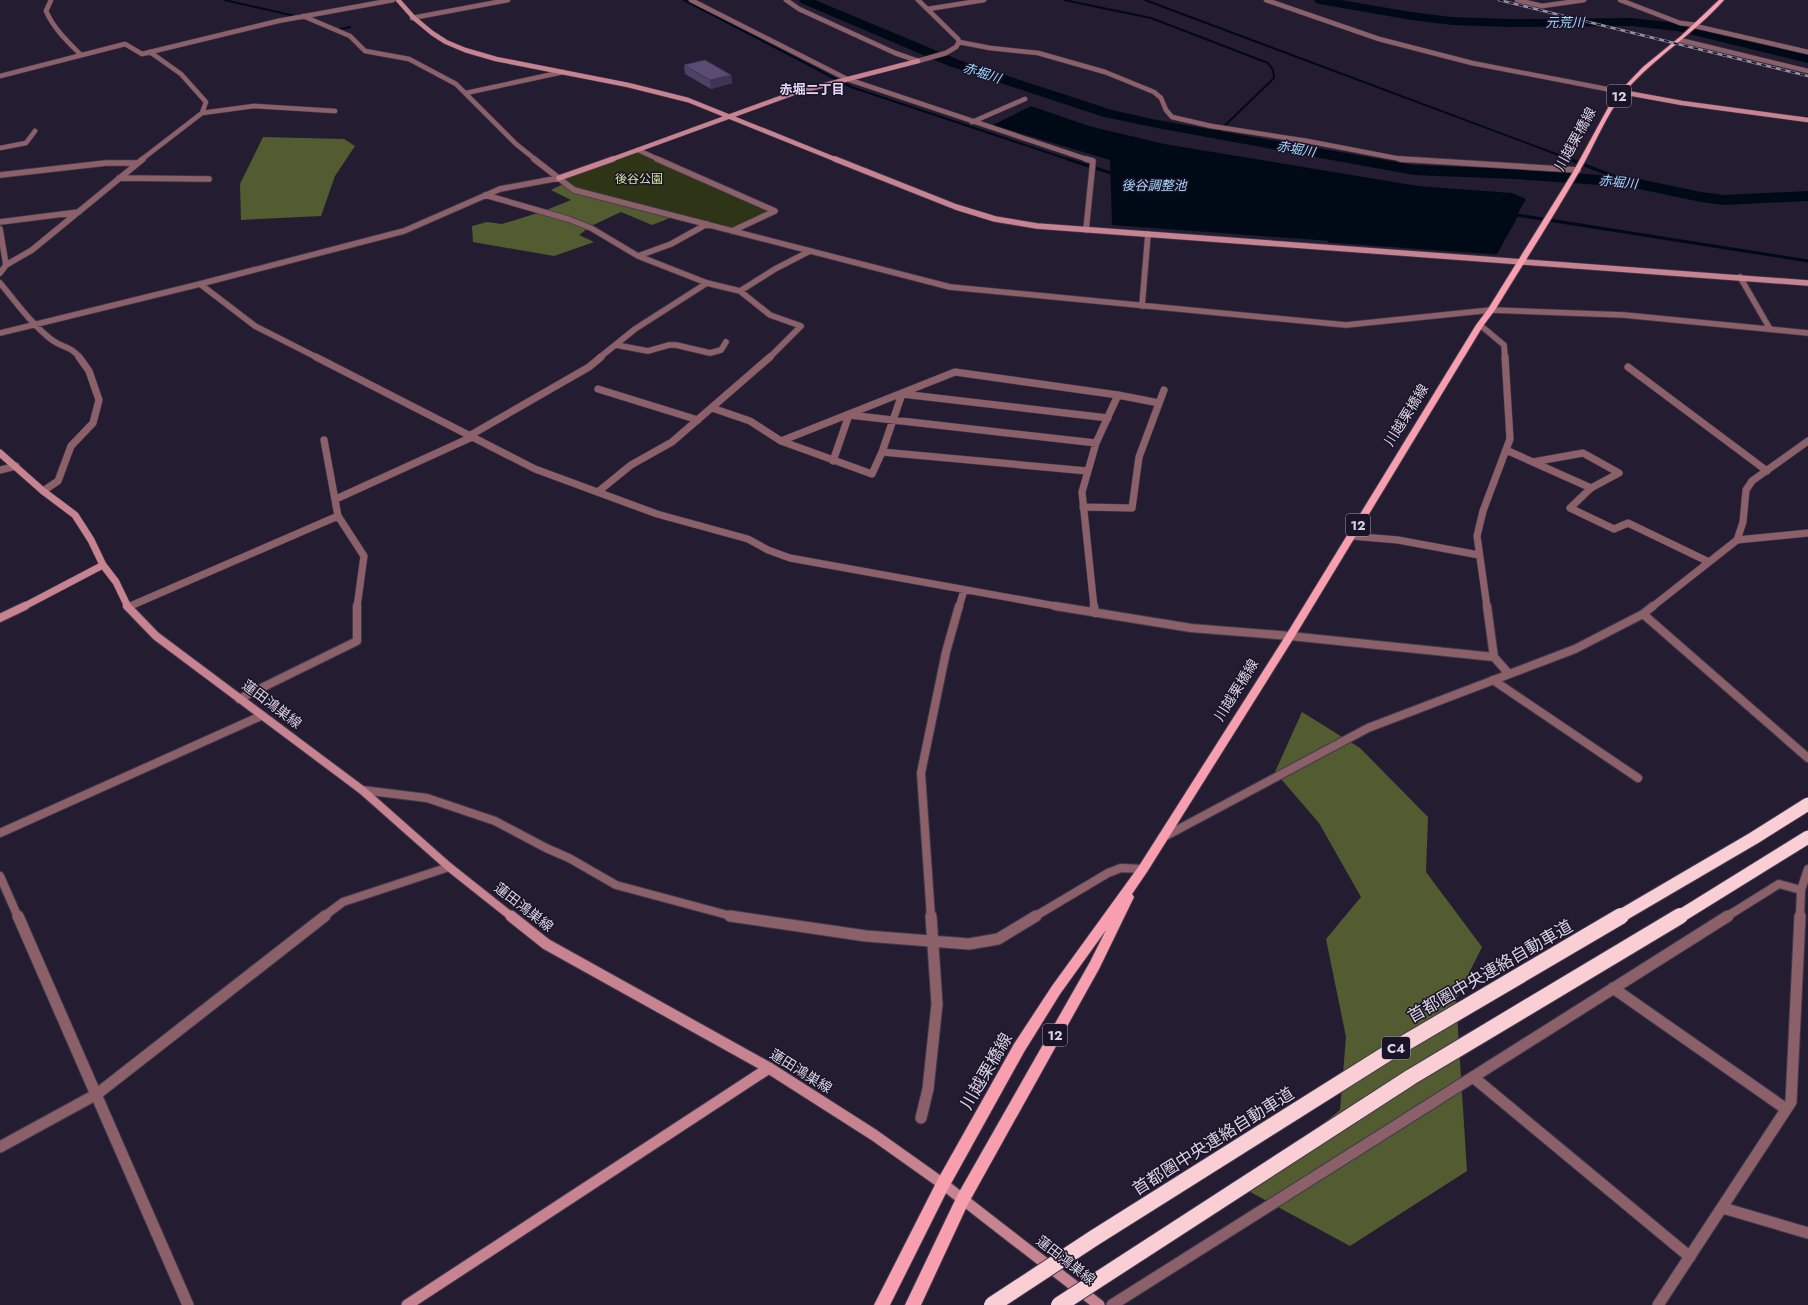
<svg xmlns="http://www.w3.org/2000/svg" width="1808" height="1305" viewBox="0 0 1808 1305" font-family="Jost,'Noto Sans JP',sans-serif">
<rect width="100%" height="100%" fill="#241d32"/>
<path fill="#2e3517" d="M638,150l137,61 -43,20 -158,-41 -15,-12z"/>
<path fill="#525c30" d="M263,137l81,2 11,7 -20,30 -14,40 -80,4 -1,-36z
M565,183l50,17 60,16 -23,9 -31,-13 -30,14 -12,9 15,7 -40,14 -81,-14 -1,-16 15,-4 15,2 42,-13 27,-11 -20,-10z
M1302,712l58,36 68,69 -2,55 56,75 -26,52 11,172 -117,75 -107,-58 97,-78 6,-73 -20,-98 35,-42 -42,-74 -44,-51z"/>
<path fill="#000916" d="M1031,106l58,20 75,18 254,42 94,7 14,6 -30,54 -384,-28 -2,-65 -117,-35z"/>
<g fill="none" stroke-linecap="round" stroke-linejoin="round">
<path stroke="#000916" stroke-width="2" d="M224,0l76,17
M684,0l167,87 219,73
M1064,0l87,18 117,45 5,7 1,8 -59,57
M1145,0l427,160
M336,30l14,-3"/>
<path stroke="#000916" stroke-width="3" d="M1067,159l47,15
M1569,159l60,23
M1329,241l167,12 21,-38 291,46"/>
<path fill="#000916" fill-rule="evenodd" d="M799,0h16l144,60 153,50 45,10 257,45 101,4 114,8 72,15 23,3 84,-4v10l-84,4 -23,-3 -72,-15 -114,-8 -101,-4 -257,-47 -53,-11 -155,-51 -148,-63z
M1314,0h27l70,12 41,5 59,2 120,-1 46,5 131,32v8l-131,-32 -46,-5 -120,1 -59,-2 -41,-5 -91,-16 -4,-1z"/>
<g stroke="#413a4e" stroke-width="5.5">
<path id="street-far4" d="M51,0l-5,11c8,18 21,30 35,44
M691,0l156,79 242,81
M786,0l13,9 96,44 23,8 28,-8 10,-6 3,-5 -1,-3 -40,-39
M1266,0l113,39 93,24 150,29
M1517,0l25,6 42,-6
M1620,0l60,23 16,2
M928,9l56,-9
M303,16l47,20 15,15 44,8 47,25 60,60 20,16
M412,18l96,-18
M1695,26l113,26
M1680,40l128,31
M959,42l31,6 48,5 67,19 49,20 7,6 5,12 6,7 39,9 96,15 99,19
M0,76l125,-32 17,10 136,-33 115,-21
M466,93l97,-21
M202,113l52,-7 81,5
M972,122l53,-23
M0,148l26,-5 9,-12
M638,150l22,10
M141,160l61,-47 4,-11 -25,-28 -31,-22"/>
</g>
<g stroke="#413a4e" stroke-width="7">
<path id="street-far3" d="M534,159l40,31 376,97 396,38 145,-15 133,5 184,18
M657,159l118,52 -43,20
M1086,159l7,2 -7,69
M1400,159l178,11
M0,175l106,-12h31
M119,178l90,1
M485,195l83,24 23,9 47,28 33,-12 36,-20
M0,222l79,-10
M0,229l6,36
M638,256l69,27 33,8 35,-22 35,-18
M0,273l6,-8 26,-15 111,-91
M1740,277l30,52
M0,283c16,19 32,42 52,57 11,8 19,6 28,18
M200,284l55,42 63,32
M740,291l30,24 31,11 -32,32
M1142,306l6,-72
M1480,325l24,20 1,13
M0,333l200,-49 204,-53 96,-42 59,-11
M616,345l32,6 21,-6h7l34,8 11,-3 5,-8
M599,358l36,-29 72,-46"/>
</g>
<g stroke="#413a4e" stroke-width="8">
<path id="street-far2" d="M316,357l219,112 122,45 91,25 20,11 22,8 271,49
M1628,367l139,104
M598,389l100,31
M902,394l-20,58 -10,22 -91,-33 174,-69 163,23 41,8
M902,394l206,24
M712,408l38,13 31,20
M469,436l120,-69 12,-10
M324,440l14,76 26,40 -7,51
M1506,450l85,38
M882,452l205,19
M833,461l16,-46 247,28
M1533,462l50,-9 36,20 -28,15 -21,20 44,21 14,-6 81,39
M0,470l16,-4
M43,491l15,-10 13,-35 22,-23 6,-23 -10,-29 -10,-14
M599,491l32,-26 41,-23 98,-85
M336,499l136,-62
M1083,507l49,1 7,-51 25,-67
M1351,536l47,4 81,15
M1737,540l6,-18 3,-32 6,-9 56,-40
M128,607l210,-91
M959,607l5,-17
M1094,607l-12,-115 14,-49 22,-48
M1487,607l-10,-71 6,-25 27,-72 -5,-82
M1652,607l85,-67 71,-7"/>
</g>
<g stroke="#413a4e" stroke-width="10">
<path id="street-far1" d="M1055,606l136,22 99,8 204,21
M1094,606l1,7
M1487,606l7,51 15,17
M128,607l3,-1
M1643,614l165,144
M1493,680l145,98
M239,699l118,-58v-35
M362,790l65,8 68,23 51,27 23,10 47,27 119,32
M0,833l261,-117
M1162,838l206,-110 207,-79 68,-35 10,-8
M0,876l18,41
M323,917l20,-15 106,-35
M931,917l-10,-144 25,-121 13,-46
M1034,917l74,-44 13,-5 22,1
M1726,917l53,-33 22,6
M1800,917l1,-27 7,-21"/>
</g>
<g stroke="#413a4e" stroke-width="13">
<path id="street" d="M18,916l170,389
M730,916l136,20 103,8 29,-5 38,-23
M1613,988l173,121
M1473,1077l217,180
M921,1118l7,-29 9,-85 -6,-88
M0,1147l97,-53 228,-178
M1723,1208l85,25
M1112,1305l616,-389
M1658,1305l133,-203 9,-186"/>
</g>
<g stroke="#413a4e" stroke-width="5.5">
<path id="secondary-far4" d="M398,0l16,18 18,15 14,9 19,8 31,9 132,26 60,15 149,60
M1622,92l60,11 126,17
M610,160l184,-67 124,-32"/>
</g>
<g stroke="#413a4e" stroke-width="7">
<path id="secondary-far3" d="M835,159l121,48 39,12 42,7 771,57
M559,178l54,-19"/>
</g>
<g stroke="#413a4e" stroke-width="8">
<path id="secondary-far2" d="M0,453l43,38 32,24 16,25 12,25 13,17 12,25
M23,607l80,-42"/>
</g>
<g stroke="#413a4e" stroke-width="10">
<path id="secondary-far1" d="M127,606l29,30 206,154 87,77 63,50
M0,618l25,-12"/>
</g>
<g stroke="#413a4e" stroke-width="13">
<path id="secondary" d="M511,916l35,28 223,124 105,67 69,49 156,121
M407,1305l362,-237"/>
</g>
<g stroke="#413a4e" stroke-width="2">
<path id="primary" d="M1719,0h5c-30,34 -71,58 -100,93 -19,23 -30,54 -45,79 -27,47 -56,92 -84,138l-12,16 -188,310 -148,236 -15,22 2,3 -35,72 -131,235 -47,101h-16l53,-111 132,-232 16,-32 -46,64 -36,58 -76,137 -58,116h-16l64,-126 76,-135 38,-58 87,-120 147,-231 190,-310 12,-16 85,-137 36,-66 11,-15 23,-24 38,-31z"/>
</g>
<use href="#street-far4" stroke="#8b6068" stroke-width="4.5"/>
<use href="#street-far3" stroke="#8b6068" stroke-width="5.5"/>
<use href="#street-far2" stroke="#8b6068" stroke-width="7"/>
<use href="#street-far1" stroke="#8b6068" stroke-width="8"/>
<use href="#street" stroke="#8b6068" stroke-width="11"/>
<use href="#secondary-far4" stroke="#c88390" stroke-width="4.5"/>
<use href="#secondary-far3" stroke="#c88390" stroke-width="5.5"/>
<use href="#secondary-far2" stroke="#c88390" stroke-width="7"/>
<use href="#secondary-far1" stroke="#c88390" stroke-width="8"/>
<use href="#secondary" stroke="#c88390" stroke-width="11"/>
<use href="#primary" fill="#f89faf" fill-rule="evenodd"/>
<g stroke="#948fa0" stroke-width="2.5">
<path id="rail" d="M1499,0l309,76"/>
</g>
<use href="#rail" stroke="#1b1328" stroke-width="1.5" stroke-dasharray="5" stroke-linecap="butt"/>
<g stroke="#413a4e" stroke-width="15" stroke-linecap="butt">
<path id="highway-bridge-far1" d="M1619,917l135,-79 54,-34
M1679,917l129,-80"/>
</g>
<g stroke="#413a4e" stroke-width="18" stroke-linecap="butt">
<path id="highway-bridge" d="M992,1305l102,-67 294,-185 233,-137
M1059,1305l352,-228 269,-161"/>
</g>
<use href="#highway-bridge-far1" stroke="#faced5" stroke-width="13"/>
<use href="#highway-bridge" stroke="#faced5" stroke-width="16"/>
</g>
<path fill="#4d4165" d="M684,65l47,10 1,8 -21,6 -26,-15z"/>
<path fill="#3f3552" d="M731,75l1,8 -21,6 -1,-9z"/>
<path fill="#5a4c75" stroke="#3f3552" d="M705,60l26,15 -21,5 -26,-15z"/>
<g text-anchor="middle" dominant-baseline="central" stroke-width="3" stroke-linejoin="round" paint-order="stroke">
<g font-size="12" fill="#d6e99f" stroke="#1b1328">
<text x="639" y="179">後谷公園</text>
</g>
<g font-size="13" font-style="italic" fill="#a1d8fe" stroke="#1b1328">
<text x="1565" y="22">元荒川</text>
<text transform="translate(982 73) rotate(18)">赤堀川</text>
<text transform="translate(1296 149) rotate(10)">赤堀川</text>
<text transform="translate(1618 182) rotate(6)">赤堀川</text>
<text x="1154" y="185">後谷調整池</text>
</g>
<g font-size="13" font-weight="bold" fill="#e4dbf8" stroke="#1b1328">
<text x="812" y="89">赤堀二丁目</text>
</g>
<g fill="#1b1328" stroke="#9f99aa" stroke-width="1">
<rect x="1607" y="85" width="24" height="22" rx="3"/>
<rect x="1346" y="514" width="24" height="22" rx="3"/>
<rect x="1043" y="1024" width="24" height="22" rx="3"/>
<rect x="1382" y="1037" width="28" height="22" rx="3"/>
</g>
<g font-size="13" font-weight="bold" fill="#d8d3e2">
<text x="1619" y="96">12</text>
<text x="1358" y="525">12</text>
<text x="1055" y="1035">12</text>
<text x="1396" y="1048">C4</text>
</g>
<g font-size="14" fill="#d8d3e2" stroke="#1b1328">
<text transform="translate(1575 139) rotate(-61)">川越栗橋線</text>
<text transform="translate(1406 415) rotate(-58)">川越栗橋線</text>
<text transform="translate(1236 690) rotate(-58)">川越栗橋線</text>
<text transform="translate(272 704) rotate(37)">蓮田鴻巣線</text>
<text transform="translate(524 907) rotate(38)">蓮田鴻巣線</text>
<text transform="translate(801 1071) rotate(32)">蓮田鴻巣線</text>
<text transform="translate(1066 1260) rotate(38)">蓮田鴻巣線</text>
</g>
<g font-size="17" fill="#d8d3e2" stroke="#1b1328">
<text transform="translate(1490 971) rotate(-30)">首都圏中央連絡自動車道</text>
<text transform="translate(986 1071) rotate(-60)">川越栗橋線</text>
<text transform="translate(1213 1141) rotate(-32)">首都圏中央連絡自動車道</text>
</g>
</g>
</svg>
